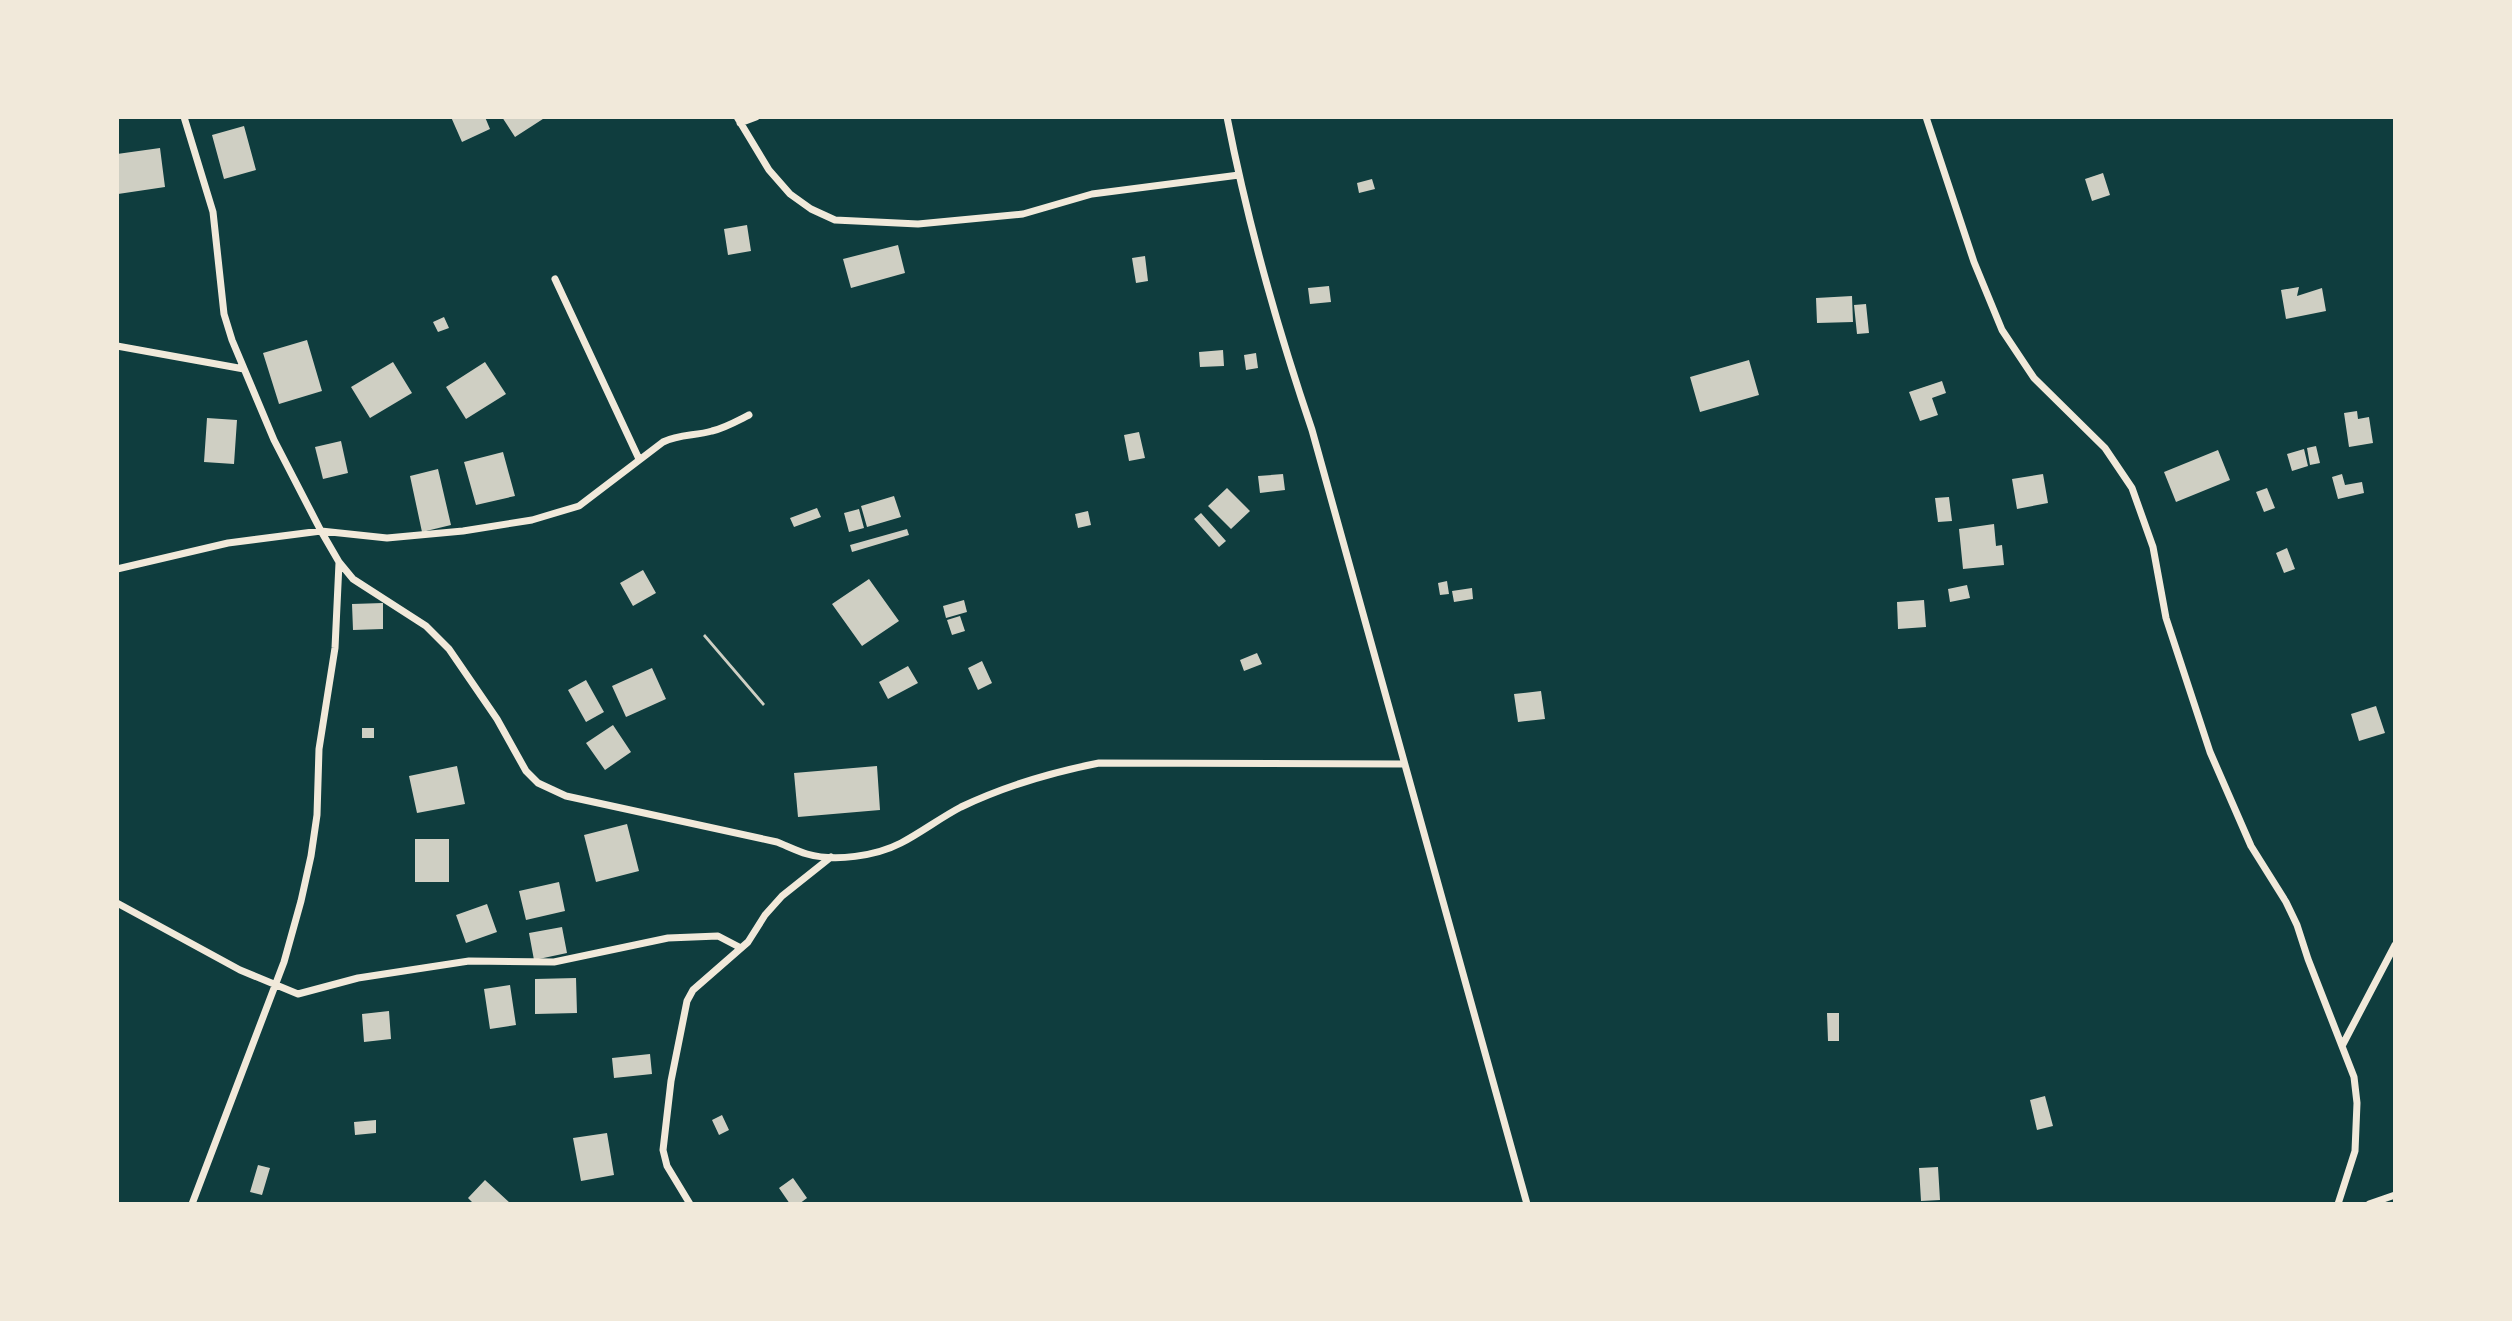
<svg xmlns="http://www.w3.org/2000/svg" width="2512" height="1321" viewBox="0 0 2512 1321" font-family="Cabin,sans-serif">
<rect width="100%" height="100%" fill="#0f3d3e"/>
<path fill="#cfcfc3" d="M451,117h34l5,12 -28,13z
M502,117h44l-31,20z
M244,126l12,44 -32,9 -12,-44z
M160,148l5,39 -47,7 -1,-40z
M2103,173l7,22 -18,6 -7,-22z
M1372,179l3,10 -16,4 -2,-10z
M747,225l4,26 -23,4 -4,-26z
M898,245l7,28 -54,15 -8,-29z
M1145,256l3,25 -12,2 -4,-25z
M1329,286l2,16 -21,2 -2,-16z
M2299,287l-2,9 25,-8 4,23 -40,8 -5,-29z
M1852,296l1,26 -36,1 -1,-25z
M1866,304l3,29 -12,1 -3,-29z
M444,317l5,11 -11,4 -5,-10z
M307,340l15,51 -43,13 -16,-51z
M1223,350l1,16 -24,1 -1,-15z
M1256,353l2,15 -12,2 -2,-15z
M1749,360l10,35 -59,17 -10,-35z
M393,362l19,31 -42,25 -19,-31z
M485,362l21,32 -40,25 -20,-32z
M1942,381l4,12 -14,5 6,17 -18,6 -11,-29z
M2357,411l1,8 11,-2 4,26 -24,4 -5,-34z
M207,418l30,2 -3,44 -30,-2z
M1139,432l6,26 -16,3 -5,-26z
M341,441l7,32 -25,6 -8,-32z
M2316,446l4,17 -10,2 -3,-17z
M2304,449l4,17 -16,5 -5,-17z
M2218,450l12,30 -54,22 -12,-30z
M503,452l12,44 -39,9 -12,-43z
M438,469l13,56 -29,7 -12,-56z
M1283,474l2,16 -25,3 -2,-17z
M2043,474l5,29 -31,6 -5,-30z
M2342,474l3,11 17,-3 2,11 -26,6 -6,-22z
M1227,488l23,23 -19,18 -23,-23z
M2267,488l8,20 -11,4 -8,-20z
M894,496l7,21 -34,10 -6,-21z
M1949,497l3,24 -14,1 -3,-24z
M817,508l4,9 -27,10 -4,-9z
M859,509l5,19 -15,4 -5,-19z
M1088,511l3,14 -13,3 -3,-14z
M1201,513l25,28 -7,6 -25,-28z
M1994,524l2,22 6,-1 2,20 -41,4 -4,-40z
M907,529l2,6 -57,17 -2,-7z
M2287,548l8,21 -11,4 -8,-20z
M643,570l13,23 -23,13 -13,-23z
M869,579l30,42 -37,25 -30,-42z
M1447,581l2,13 -9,1 -2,-12z
M1967,585l3,13 -20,4 -2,-13z
M1472,588l1,11 -19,3 -2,-11z
M964,600l3,12 -21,6 -3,-12z
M1924,600l2,27 -28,2 -1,-27z
M383,603v26l-30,1 -1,-26z
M960,616l5,15 -13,4 -5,-15z
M705,634l60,70 -2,2 -60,-70z
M1257,653l5,11 -18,7 -4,-11z
M982,661l10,22 -14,7 -10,-22z
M908,666l10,17 -30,16 -9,-17z
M652,668l14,31 -40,18 -14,-31z
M586,680l18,32 -18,10 -18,-32z
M1541,691l4,28 -27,3 -4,-28z
M2376,706l9,27 -26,8 -8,-27z
M613,725l18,27 -26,18 -19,-27z
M362,728h12v10h-12z
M457,766l8,38 -48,9 -8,-37z
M877,766l3,44 -82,7 -4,-44z
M627,824l12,47 -43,11 -12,-47z
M415,839h34v43h-34z
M559,882l6,29 -39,9 -7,-29z
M487,904l10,28 -31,11 -10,-28z
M562,927l5,26 -33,7 -5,-27z
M576,978l1,35 -42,1v-35z
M510,985l6,40 -26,4 -6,-40z
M389,1011l2,28 -27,3 -2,-28z
M1827,1013h12v28h-11z
M650,1054l2,20 -38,4 -2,-20z
M2045,1096l8,30 -16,4 -7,-30z
M722,1115l7,15 -10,5 -7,-15z
M376,1120v13l-21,2 -1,-13z
M607,1133l7,42 -33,6 -8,-43z
M258,1165l12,3 -8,27 -12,-3z
M1938,1167l2,33 -19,1 -2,-33z
M793,1178l14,20 -8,6h-9l-11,-16z
M485,1180l26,24h-37l-6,-6z"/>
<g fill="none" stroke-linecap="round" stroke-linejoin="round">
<path stroke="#f1e9da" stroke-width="7" d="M184,117l29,95 11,102 8,26 42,100 47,91 18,31 14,17 73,47 23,23 48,70 29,52 12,12 28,13 211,46c10,4 20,9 30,12 28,8 69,2 94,-11 21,-11 39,-25 60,-36 42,-20 92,-35 138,-44l305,1
M737,117l32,53 21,24 21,15 24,11 83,4 105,-10 69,-20 147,-19
M1227,117c21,107 50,210 85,313l215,774
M1926,117l48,145 28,68 32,48 71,70 27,40 21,59 13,71 44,134 41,94 35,56 11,23 11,34 46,118 3,26 -2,48 -17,53
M740,123l16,-6
M555,279l84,180
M117,346l127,23
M117,569l111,-26 93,-12 66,7 76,-7 69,-11 47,-14 84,-64c16,-8 32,-6 49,-11 13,-3 25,-10 37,-16
M117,903l123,67 58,24 60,-16 111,-17 85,1 114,-24 50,-2 23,12
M2342,1046l53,-101
M192,1204l92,-242 17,-61 10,-45 6,-41 2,-66 16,-101 4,-85
M690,1204l-23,-38 -4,-16 8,-69 16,-80 6,-11 55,-48 17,-27 17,-19 49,-39
M2369,1204l26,-9"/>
</g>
<rect width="2512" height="1321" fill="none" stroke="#f1e9da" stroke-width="238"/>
</svg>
